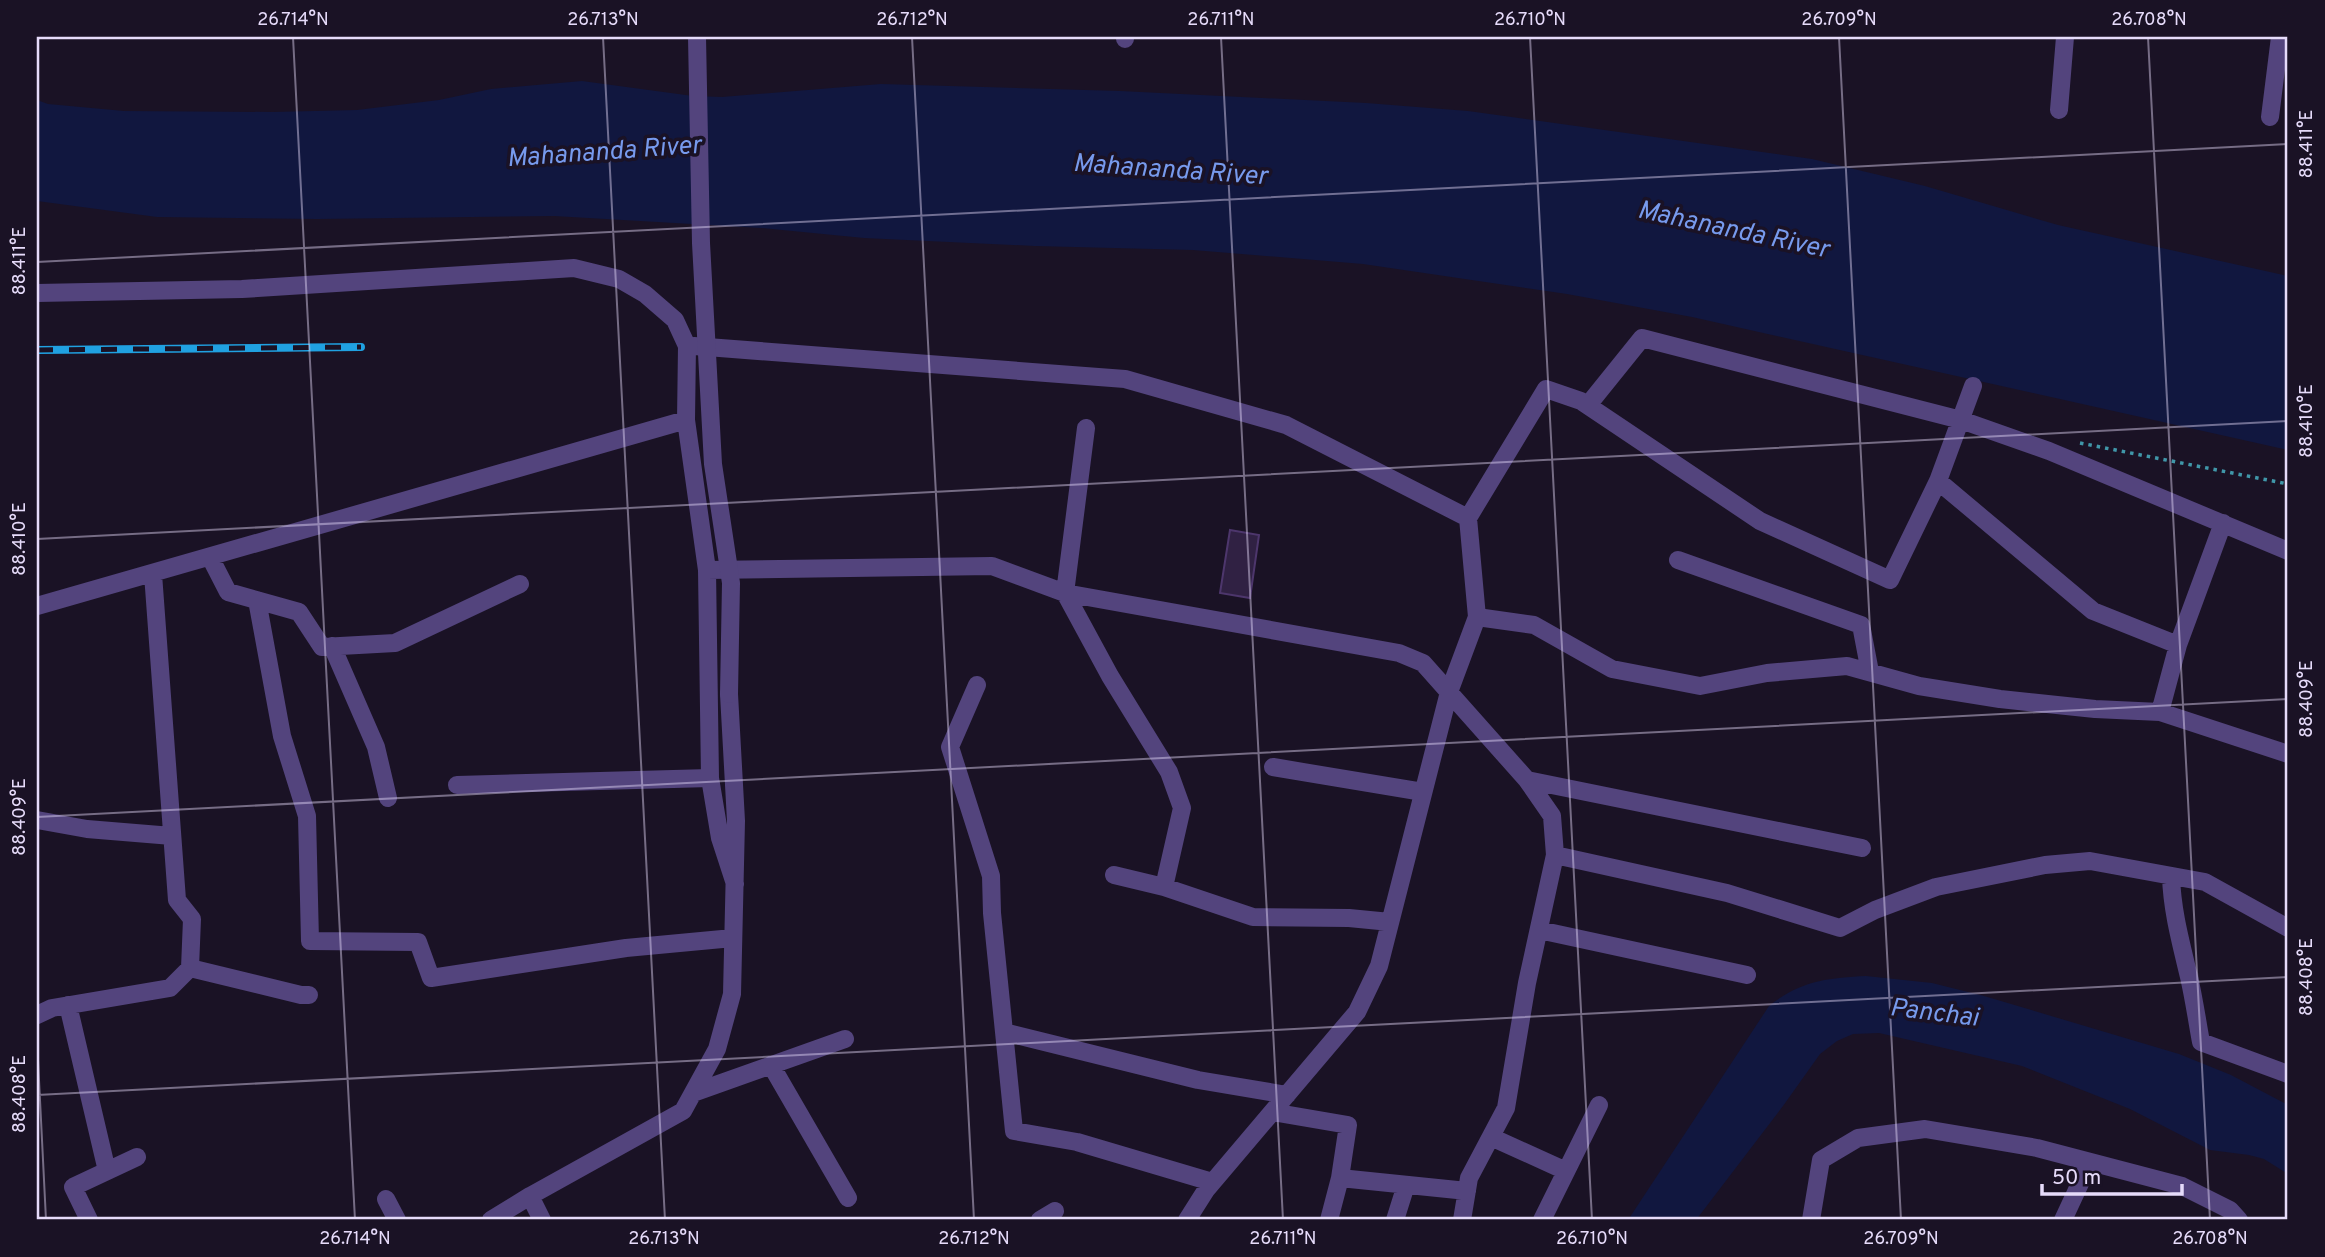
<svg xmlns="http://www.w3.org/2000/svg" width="2325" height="1257" viewBox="0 0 2325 1257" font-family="Overpass,sans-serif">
<rect width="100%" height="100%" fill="#1a1225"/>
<path fill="#11173f" d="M582,81l111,15 29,1 159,-13 239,7 246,12 102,8 344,48 113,27 133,39 230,51v174l-596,-133 -125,-23 -204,-30 -170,-14 -158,-4 -171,-8 -103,-10 -207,-12 -237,3 -160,-2 -120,-16v-101l11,4 76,7 149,1 84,-2 82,-10 52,-11z
M1866,976l66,7 52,13 195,58 52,21 57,30v69l-24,-15 -15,-4 -39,-5 -80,-41 -108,-43 -143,-33 -26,1 -16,7 -17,13 -37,52 -87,114h-68l141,-214c31,-25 58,-28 97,-30z"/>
<path fill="#302143" stroke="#4d366c" stroke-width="2" d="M1230,530l29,5 -9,63 -30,-5z"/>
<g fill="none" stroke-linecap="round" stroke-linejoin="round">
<path stroke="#4097a9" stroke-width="3.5" stroke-dasharray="3.5 5" stroke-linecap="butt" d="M2080,443l208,41"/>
<path stroke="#53447d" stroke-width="18" d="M1125,37v2
M2059,110l6,-73
M2270,117l10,-80
M37,293l205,-4 332,-21 45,11 26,15 30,26 12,26 -1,74 21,150 3,208 10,60 15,46
M694,346l431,33 161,46 182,93
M1588,405l54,-67 319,82 88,31 239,100
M1086,428l-21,165 45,83 59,96 13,36 -18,79
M1938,481l155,130 85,34 -18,67
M210,557l18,35 71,20 23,35 73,-4 125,-59
M1678,560l183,65 9,47
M707,570l285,-4 73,27 334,60 24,10 104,117 25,36 3,39 -28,128 -21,125 -37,70 -7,42
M257,600l25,136 25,80 3,125 108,1 13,36 195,-30 107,-10
M37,606l649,-186
M1477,617l57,8 78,44 88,17 67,-13 80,-7 72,20 81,13 95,10 65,3 128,42
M2178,645l45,-122
M332,646l44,101 12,51
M977,685l-27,62 41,129 1,37 22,218 63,11 135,40
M1273,767l150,25
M1527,780l335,68
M457,785l253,-7
M37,820l50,9 85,7
M1555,855l172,38 113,35 35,-18 61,-23 109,-22 45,-4 115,21 83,46
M1114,875l50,12 89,30 96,1 41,4
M2171,876c1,35 10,67 18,101 5,22 8,43 12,65l87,32
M1539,930l208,45
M190,968l111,27h8
M68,1005l39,166
M37,1015l15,-7 118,-20 20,-20 2,-49 -15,-19 -24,-326
M1004,1032l194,48 89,15
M771,1065l77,133
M693,1093l152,-54
M1272,1112l76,13 -8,53 -11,42
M1491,1137l75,34
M1340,1178l127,13
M386,1199l11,21
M89,1220l-16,-33 64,-30
M491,1220l39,-24
M542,1220l-12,-24 153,-85 34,-62 15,-55 4,-173 -7,-127
M1040,1220l15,-9
M1187,1220l19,-30 151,-178 22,-46 70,-274 28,-75 -9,-99 78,-129 35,12 179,120 130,59 48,-99 35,-95
M1395,1220l11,-35
M1542,1220l57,-115
M1811,1220l10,-60 37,-22 67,-9 112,19 145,38 48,24 9,10
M2063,1220l27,-58"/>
<g stroke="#20a1e1" stroke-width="8">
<path id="rail" d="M37,350l324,-3"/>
</g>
<use href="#rail" stroke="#1a1225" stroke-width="5" stroke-dasharray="16" stroke-linecap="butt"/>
<path stroke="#53447d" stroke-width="18" d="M697,37l4,206 12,221 18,119 -2,111"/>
</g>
<path fill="none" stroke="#e6dbfa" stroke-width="2" stroke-opacity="0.45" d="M293,37l62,1183M603,37l62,1183M912,37l62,1183M1221,37l62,1183M1530,37l62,1183M1839,37l62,1183M2148,37l62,1183M37,262l2251,-118M37,539l2251,-118M37,817l2251,-118M37,1040l9,180M37,1095l2251,-118"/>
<g text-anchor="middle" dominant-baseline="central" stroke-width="7" stroke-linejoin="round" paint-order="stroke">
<g font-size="26" font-style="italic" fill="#779aed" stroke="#1a1225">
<text transform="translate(604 153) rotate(-4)">Mahananda River</text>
<text transform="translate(1170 171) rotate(4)">Mahananda River</text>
<text transform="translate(1733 231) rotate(12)">Mahananda River</text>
<text transform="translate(1934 1014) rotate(7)">Panchai</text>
</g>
</g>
<rect width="2325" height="1257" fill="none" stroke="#1a1225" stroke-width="77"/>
<path d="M2042 1184v10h140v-10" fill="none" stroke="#e6dbfa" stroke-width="3.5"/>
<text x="2052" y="1184" font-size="21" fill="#e6dbfa" stroke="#1a1225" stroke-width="5" paint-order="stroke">50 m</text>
<rect x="38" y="38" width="2248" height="1180" fill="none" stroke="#e6dbfa" stroke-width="2.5"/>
<g font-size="18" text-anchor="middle" fill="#e6dbfa">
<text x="293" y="25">26.714°N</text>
<text x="603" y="25">26.713°N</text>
<text x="912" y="25">26.712°N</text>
<text x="1221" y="25">26.711°N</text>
<text x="1530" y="25">26.710°N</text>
<text x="1839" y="25">26.709°N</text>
<text x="2149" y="25">26.708°N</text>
<text transform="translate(2306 144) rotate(-90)" y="6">88.411°E</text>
<text transform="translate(19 261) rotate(-90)" y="6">88.411°E</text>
<text transform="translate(2306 421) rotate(-90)" y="6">88.410°E</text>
<text transform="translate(19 539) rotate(-90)" y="6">88.410°E</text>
<text transform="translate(2306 699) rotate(-90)" y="6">88.409°E</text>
<text transform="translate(19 817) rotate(-90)" y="6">88.409°E</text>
<text transform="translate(2306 977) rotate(-90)" y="6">88.408°E</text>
<text transform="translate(19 1094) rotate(-90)" y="6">88.408°E</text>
<text x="355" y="1244">26.714°N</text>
<text x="664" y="1244">26.713°N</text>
<text x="974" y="1244">26.712°N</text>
<text x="1283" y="1244">26.711°N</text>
<text x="1592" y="1244">26.710°N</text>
<text x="1901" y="1244">26.709°N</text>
<text x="2210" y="1244">26.708°N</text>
</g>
</svg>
